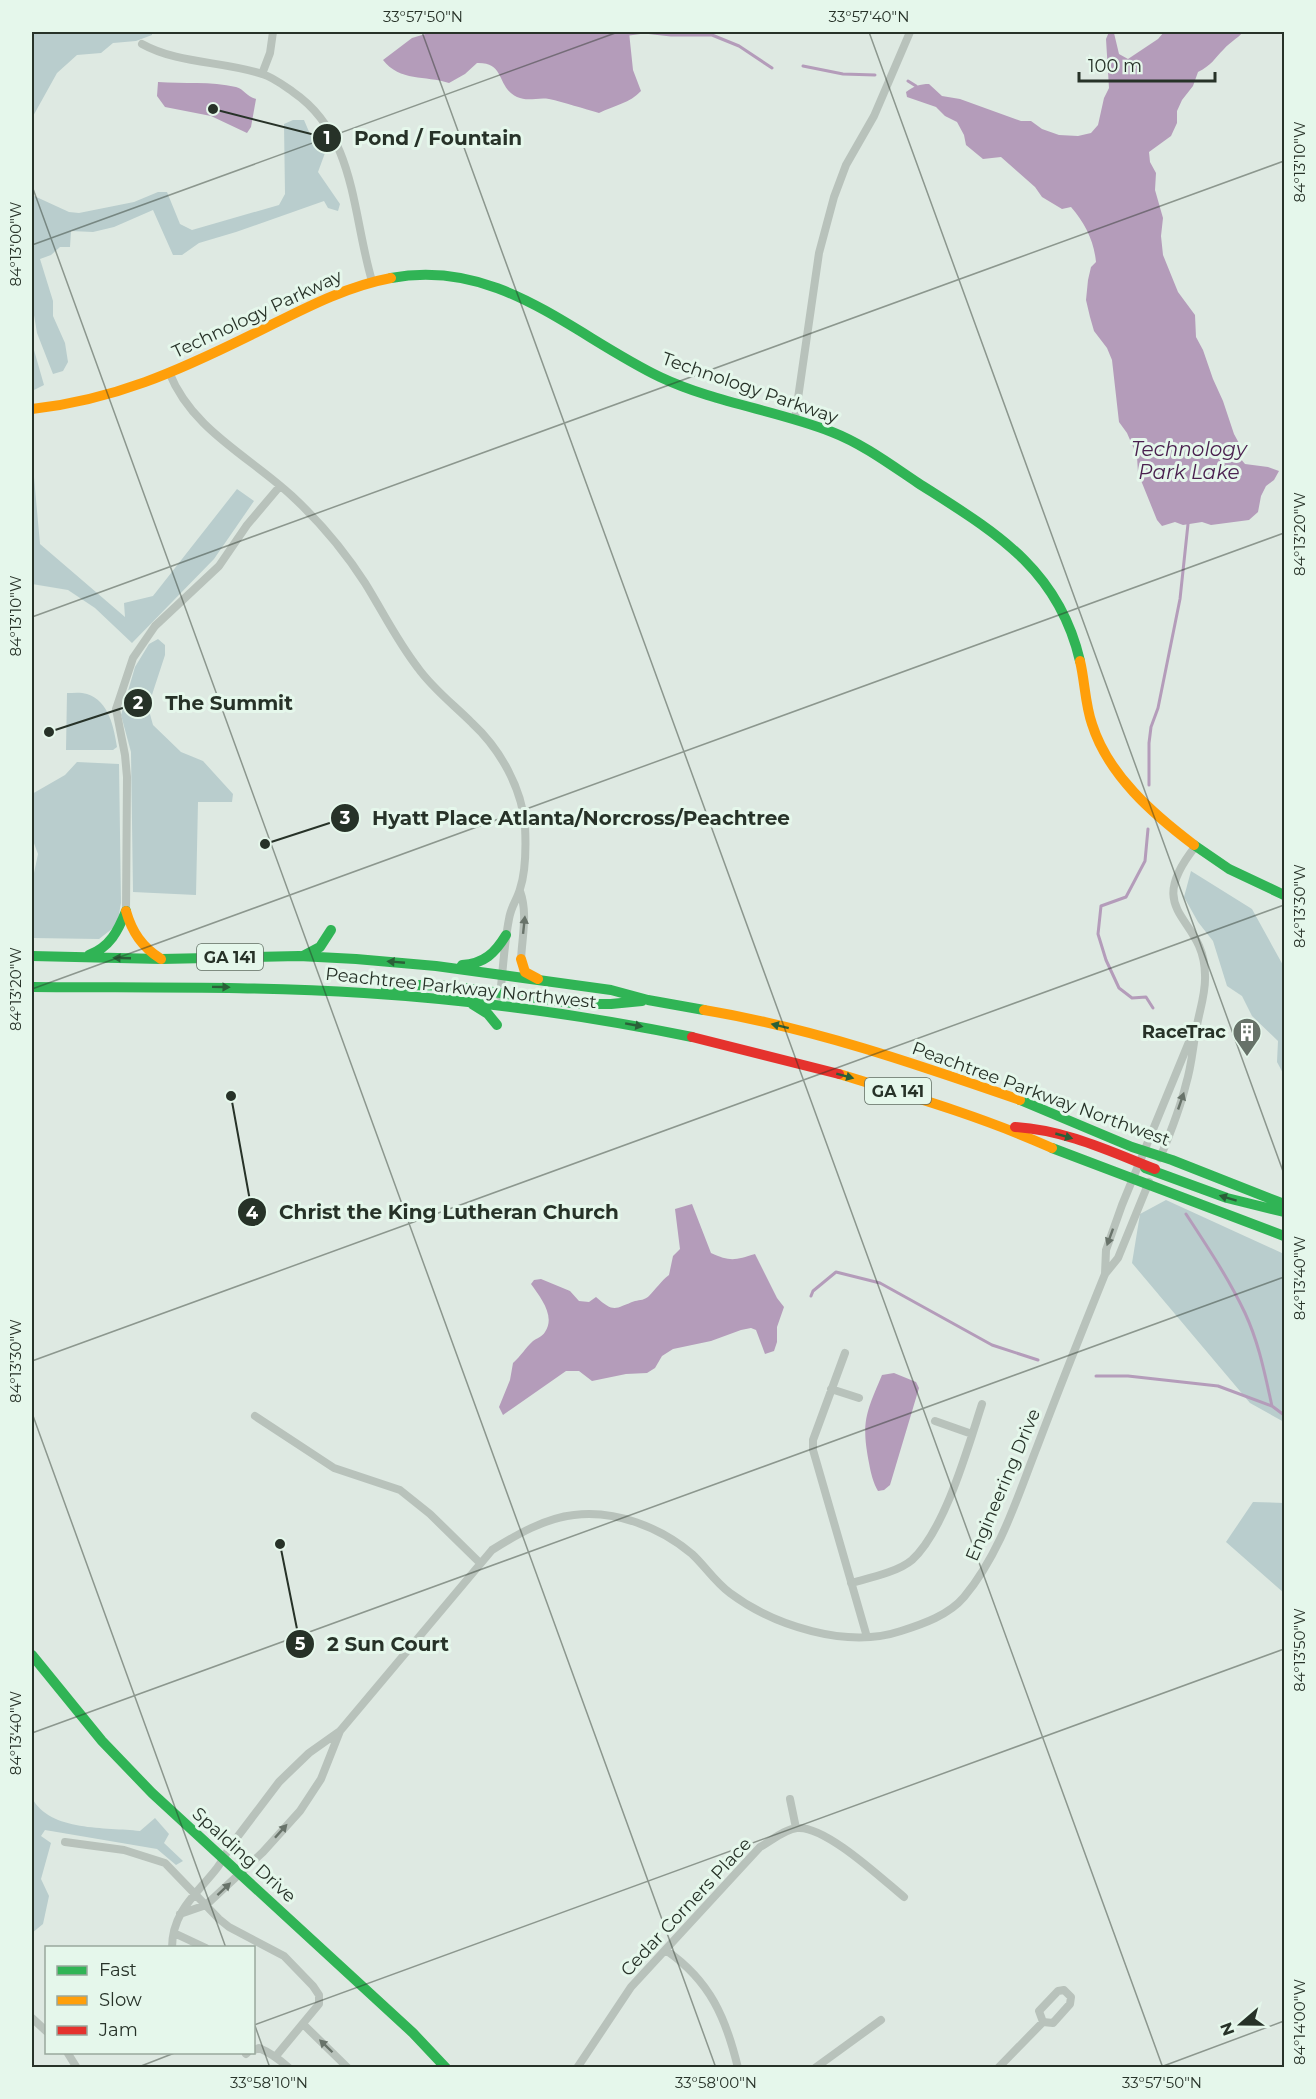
<svg xmlns="http://www.w3.org/2000/svg" width="1316" height="2099" viewBox="0 0 1316 2099" font-family="Montserrat,sans-serif">
<rect width="100%" height="100%" fill="#dee9e2"/>
<path fill="#b9cdcd" d="M32,32h120v3l-16,6 -23,2 -12,10 -24,2 -20,18 -25,45z
M293,120h11l9,21 12,12 -7,19 22,32 -2,7 -10,-3 -4,-7 -88,31 -37,11 -17,12h-9l-20,-45 -39,17 -21,5 -22,-1 -1,16h-10l-9,8 -11,4 13,42v15l12,27 3,19 -5,9 -10,3 -16,-41 -5,-30v-108l37,17 10,1 55,-11 24,-10h9l13,32 12,6 87,-25 6,-11 -1,-70z
M32,343l12,42 -12,6z
M32,455l8,89 85,73 -1,-14 29,-7 84,-107 17,12 -40,58 -82,84 -37,-35 -27,-18 -36,-6z
M158,639l7,6v10l-17,52 5,18 28,27 22,9 30,33 -1,8h-34l-2,93 -63,-3 -2,-140 -10,-37 14,-48 14,-23z
M67,693c6,0 14,-1 20,1 22,7 27,34 30,53l-4,3h-47z
M77,762l42,2 2,139 -4,22 -18,14 -67,-1v-63l2,-2 4,-19 -6,-16v-44l33,-19z
M1191,871l61,38 32,58v108l-7,-13 1,-21 -26,-25 -10,-20 -15,-10 -14,-45 -15,-19 -14,-25z
M1166,1200l118,54v168l-34,-19 -118,-140 8,-49z
M1253,1502l31,1v90l-58,-51z
M32,1798c18,34 74,29 108,33l15,-13 14,16 -5,9 19,18 -7,4 -19,-16 -112,-19 -4,6 10,7 -10,36 8,17 -6,28 -11,9z"/>
<path fill="#b49cba" d="M432,32h197l4,38 8,21c-11,12 -26,14 -42,22 -15,-4 -35,-11 -50,-14 -11,-2 -21,3 -32,-2 -21,-10 -11,-35 -40,-34l-12,11 -16,9c-24,-8 -49,-1 -66,-23l29,-22z
M1109,32l5,1 5,21 9,5 30,-20 6,-7h79c-6,7 -13,10 -19,17 -10,10 -12,16 -26,23l-5,14 -11,14 -5,11v12l-6,13 -22,16 1,10 6,11 -1,17 8,28 -2,18 2,19 15,37 17,23 1,22 7,13 10,29 10,22 11,33 7,13 -1,11 5,6 23,3 11,4 -5,9 -8,6 -5,10 -3,16 -9,8 -38,5 -9,-3 -19,3 -8,-3 -13,4 -5,-6 -19,-47 -1,-17 -10,-23 -8,-11 -7,-62 -5,-12 -13,-17 -4,-14 -4,-17 2,-20 3,-13 5,-5c-2,-21 -11,-39 -25,-55l-9,2 -20,-12 -7,-10 -34,-30 -18,2 -17,-14 -2,-10 -7,-13 -12,-6 -9,-9 -29,-10 -1,-5c8,-6 14,-8 23,-8l13,12 18,3 61,22h10l11,8 17,6 19,1 13,-3 7,-8 6,-27 5,-10 -3,-49z
M158,82c25,2 53,-1 78,5 8,2 10,9 20,12l-5,28 -4,6 -36,-17 -46,-9 -8,-11z
M692,1204l19,49c19,9 25,7 44,1l22,44 7,9 -7,20v15l-3,9 -9,3 -9,-24 -5,-2 -10,2 -30,11 -38,8 -11,7 -7,12 -8,5 -21,1 -34,7 -13,-10h-13l-63,44 -4,-8 11,-27 3,-17c8,-7 13,-16 20,-22 4,-3 9,-4 12,-9 11,-16 -5,-35 -14,-48l3,-4 7,-1 29,12 9,10 10,1 7,-5c19,17 19,11 39,4 5,-1 10,-1 14,-5 7,-7 12,-15 20,-21l4,-19 7,-7 -5,-40z
M894,1373l22,9 3,6 -29,97 -6,5 -6,1c-5,-9 -7,-17 -9,-28 -8,-41 -3,-50 13,-88z"/>
<g fill="none" stroke-linecap="round" stroke-linejoin="round">
<path stroke="#b49cba" stroke-width="3" d="M629,34l15,-2 27,3h41l27,11 33,22
M803,66l40,8 32,1
M908,81l8,5
M1149,785v-42l2,-16 7,-19 22,-109 8,-75
M1148,829l-3,32 -19,36 -25,9 -3,28 8,26 13,28 13,10 14,-1 7,11
M1186,1214c21,32 43,65 59,99 14,30 20,62 27,93
M811,1296l2,-5 23,-19 44,11 112,62 46,15
M1096,1376h32l90,10 54,20 12,9"/>
<path stroke="#b8c2bb" stroke-width="8" d="M142,44c36,20 81,17 120,30 11,3 21,11 31,18 63,43 59,122 79,189
M262,74l8,-21 3,-21
M169,372c23,58 80,84 123,124 28,26 53,56 73,87 18,29 32,58 53,85 15,21 36,37 54,55 28,26 50,65 53,103 1,20 1,45 -5,63 -3,11 -9,17 -11,30 -5,25 -6,51 -9,77
M795,419l24,-166 15,-56 12,-32 28,-49 36,-84
M520,891c8,22 2,46 1,69
M126,911l1,-134 -2,-22 -9,-46 17,-51 22,-32 64,-60 28,-41 33,-39
M1160,1158c10,-24 20,-49 26,-74 6,-19 7,-40 11,-59 3,-16 9,-33 8,-50 0,-60 -64,-60 -10,-128
M1105,1274l1,-24 16,-45 69,-168
M845,1353l-32,87v10l54,187
M831,1389l28,9
M255,1416l79,52 66,22 30,24 50,49
M935,1421l37,13
M851,1583c18,-5 47,-11 61,-23 33,-30 56,-113 70,-156
M790,1799l6,29
M65,1842l59,8 41,13 54,56 10,8 55,29 29,30 6,9v9l-43,52
M180,1914l26,-9 57,-53 37,-41 21,-32 19,-48
M174,1933l32,15
M172,1948c0,-47 41,-63 57,-100l50,-66 30,-29 31,-22 152,-181c24,-15 53,-32 82,-35 42,-5 86,12 118,39 13,12 23,28 38,39 44,33 117,56 171,38 22,-7 48,-16 63,-34 36,-43 53,-99 73,-150 22,-58 45,-116 68,-173l13,-16 31,-76
M667,1951c43,30 59,67 71,117
M1064,1990l7,7 -1,7 -17,19 -10,-1 -4,-11 19,-20z
M32,2018l14,13
M304,2025l44,43
M254,2050l5,-2c12,5 20,11 30,20
M67,2052l10,16
M246,2054l2,-2
M577,2068l54,-81 129,-140c11,-6 25,-18 37,-19 28,-3 85,51 107,69
M815,2068l66,-48
M998,2068l45,-46"/>
<path stroke="#30b455" stroke-width="10" d="M391,278c108,-20 180,56 269,99 55,26 116,33 172,55 31,12 59,33 86,51 75,48 140,84 162,178
M1194,845l35,24 55,26
M89,955c21,-8 29,-24 37,-44
M32,956l129,3 138,-3 57,3 80,7 175,24 37,10 56,10
M303,956l17,-9 11,-17
M462,965c22,-1 33,-12 44,-30
M32,987c111,1 221,-1 332,6 110,7 220,22 328,44
M386,988l32,-3 32,1 129,18h32l31,-3
M472,1004l16,10 9,11
M1020,1100l112,47 40,13 112,44
M1052,1148l232,88
M1145,1168l82,30 57,14
M32,1655l70,86 50,52 261,240 33,35"/>
<path stroke="#ff9f0a" stroke-width="10" d="M32,409c82,-9 146,-38 219,-74 45,-22 91,-48 140,-57
M1080,661c5,21 5,43 12,63 16,51 61,90 102,121
M126,911c6,21 16,36 35,48
M521,959l4,13 13,7
M704,1010c108,18 212,54 316,90
M839,1074c72,22 144,43 213,74"/>
<path stroke="#e5322d" stroke-width="10" d="M692,1037l147,37
M1015,1127c50,3 94,24 140,42"/>
</g>
<defs><path id="oneway-solid" d="M-6-.8H1V-3.2L6.5 0L1 3.2V.8H-6Z" transform="scale(1.5)"/></defs>
<g fill="#68736a">
<use href="#oneway-solid" transform="translate(524 925) rotate(-84)"/>
<use href="#oneway-solid" transform="translate(1181 1101) rotate(-71)"/>
<use href="#oneway-solid" transform="translate(1110 1237) rotate(110)"/>
<use href="#oneway-solid" transform="translate(281 1831) rotate(-48)"/>
<use href="#oneway-solid" transform="translate(224 1889) rotate(-43)"/>
<use href="#oneway-solid" transform="translate(326 2046) rotate(-136)"/>
</g>
<g fill="#2a6038">
<use href="#oneway-solid" transform="translate(122 958) rotate(-178)"/>
<use href="#oneway-solid" transform="translate(396 962) rotate(-175)"/>
<use href="#oneway-solid" transform="translate(221 987) rotate(1)"/>
<use href="#oneway-solid" transform="translate(634 1025) rotate(10)"/>
<use href="#oneway-solid" transform="translate(780 1026) rotate(-166)"/>
<use href="#oneway-solid" transform="translate(845 1076) rotate(15)"/>
<use href="#oneway-solid" transform="translate(1064 1136) rotate(16)"/>
<use href="#oneway-solid" transform="translate(1228 1198) rotate(-163)"/>
</g>
<path fill="none" stroke="#273228" stroke-width="1.5" stroke-opacity="0.45" d="M422,32l741,2036M869,32l415,1142M32,186l684,1882M32,245l586,-213M32,617l1252,-456M32,989l1252,-456M32,1361l1252,-456M32,1413l194,535M32,1733l1252,-456M254,2023l16,45M254,2025l1030,-376M136,2068l41,-16M1158,2068l126,-47"/>
<defs>
<g id="building-pin" transform="scale(1.5)"><path d="M0 17L-7.5 6A9.5 9.5 0 1 1 7.5 6Z" fill="#677269" stroke="#e5f7eb"/><path d="M-4-6H4V6H1V3H-1V6H-4ZM-2.5-4.3h1.7v1.8h-1.7ZM.8-4.3h1.7v1.8H.8ZM-2.5-1h1.7V.8h-1.7ZM.8-1h1.7V.8H.8Z" fill="#fff"/></g>
</defs>
<g fill-rule="evenodd">
<use href="#building-pin" x="1247" y="1032"/>
</g>
<g text-anchor="middle" dominant-baseline="central" stroke-width="6" stroke-linejoin="round" paint-order="stroke">
<g fill="#e5f7eb" stroke="#606d62" stroke-width="1.5">
<rect x="197" y="944" width="66" height="26" rx="4.5"/>
<rect x="865" y="1078" width="66" height="26" rx="4.5"/>
</g>
<g font-size="16" font-weight="bold" fill="#273228">
<text x="230" y="957">GA 141</text>
<text x="898" y="1091">GA 141</text>
</g>
<g font-size="18" fill="#273228" stroke="#e5f7eb">
<text transform="translate(257 314) rotate(-25)">Technology Parkway</text>
<text transform="translate(750 388) rotate(19)">Technology Parkway</text>
<text transform="translate(461 988) rotate(6)">Peachtree Parkway Northwest</text>
<text transform="translate(1041 1094) rotate(20)">Peachtree Parkway Northwest</text>
<text transform="translate(1003 1485) rotate(-67)">Engineering Drive</text>
<text transform="translate(244 1855) rotate(42)">Spalding Drive</text>
<text transform="translate(686 1907) rotate(-47)">Cedar Corners Place</text>
</g>
<g font-size="18" font-weight="bold" fill="#273228" stroke="#e5f7eb" text-anchor="end">
<text x="1226" y="1032">RaceTrac</text>
</g>
<g font-size="20" font-style="italic" fill="#4a204f" stroke="#e5f7eb">
<text x="1189" y="449">Technology<tspan x="1189" dy="23">Park Lake</tspan></text>
</g>
</g>
<path fill="none" stroke="#273228" stroke-width="2" d="M213 109L327 138M49 732L138 703M265 844L345 818M231 1096L252 1212M280 1544L300 1644"/>
<g fill="#273228" stroke="#e5f7eb" stroke-width="2">
<circle cx="213" cy="109" r="6"/>
<circle cx="49" cy="732" r="6"/>
<circle cx="265" cy="844" r="6"/>
<circle cx="231" cy="1096" r="6"/>
<circle cx="280" cy="1544" r="6"/>
<circle cx="327" cy="138" r="15"/>
<circle cx="138" cy="703" r="15"/>
<circle cx="345" cy="818" r="15"/>
<circle cx="252" cy="1212" r="15"/>
<circle cx="300" cy="1644" r="15"/>
</g>
<g font-size="18" text-anchor="middle" font-weight="bold" fill="#fff">
<text x="327" y="144">1</text>
<text x="138" y="709">2</text>
<text x="345" y="824">3</text>
<text x="252" y="1219">4</text>
<text x="300" y="1650">5</text>
</g>
<g font-size="20" text-anchor="middle" font-weight="bold" fill="#273228" stroke="#e5f7eb" stroke-width="6" stroke-linejoin="round" paint-order="stroke">
<text x="438" y="145">Pond / Fountain</text>
<text x="229" y="710">The Summit</text>
<text x="581" y="825">Hyatt Place Atlanta/Norcross/Peachtree</text>
<text x="449" y="1219">Christ the King Lutheran Church</text>
<text x="388" y="1651">2 Sun Court</text>
</g>
<rect width="1316" height="2099" fill="none" stroke="#e5f7eb" stroke-width="66"/>
<rect x="45" y="1946" width="210" height="108" fill="#e5f7eb" stroke="#99a89d" stroke-width="1.5"/>
<rect x="57" y="1966" width="30" height="9" fill="#30b455" stroke="#99a89d" stroke-width="1.5"/>
<text x="99" y="1976" font-size="18" fill="#273228">Fast</text>
<rect x="57" y="1996" width="30" height="9" fill="#ff9f0a" stroke="#99a89d" stroke-width="1.5"/>
<text x="99" y="2006" font-size="18" fill="#273228">Slow</text>
<rect x="57" y="2026" width="30" height="9" fill="#e5322d" stroke="#99a89d" stroke-width="1.5"/>
<text x="99" y="2036" font-size="18" fill="#273228">Jam</text>
<g transform="translate(1241 2024) rotate(250)" stroke="#e5f7eb" stroke-width="4.5" paint-order="stroke">
<path d="M0-4.5L10 22L0 15L-10 22Z" fill="#273228"/>
<text y="-9" font-size="16" font-weight="bold" text-anchor="middle" fill="#273228">N</text>
</g>
<path d="M1079 72v9h136v-9" fill="none" stroke="#273228" stroke-width="3"/>
<text x="1088" y="72" font-size="18" fill="#273228" stroke="#e5f7eb" stroke-width="4.5" paint-order="stroke">100 m</text>
<rect x="33" y="33" width="1250" height="2033" fill="none" stroke="#273228" stroke-width="2"/>
<g font-size="15" text-anchor="middle" fill="#273228">
<text x="423" y="22">33°57'50"N</text>
<text x="869" y="22">33°57'40"N</text>
<text transform="translate(1300 162) rotate(-90)" y="5">84°13'10"W</text>
<text transform="translate(16 244) rotate(-90)" y="5">84°13'00"W</text>
<text transform="translate(1300 534) rotate(-90)" y="5">84°13'20"W</text>
<text transform="translate(16 616) rotate(-90)" y="5">84°13'10"W</text>
<text transform="translate(1300 906) rotate(-90)" y="5">84°13'30"W</text>
<text transform="translate(16 989) rotate(-90)" y="5">84°13'20"W</text>
<text transform="translate(1300 1278) rotate(-90)" y="5">84°13'40"W</text>
<text transform="translate(16 1361) rotate(-90)" y="5">84°13'30"W</text>
<text transform="translate(1300 1650) rotate(-90)" y="5">84°13'50"W</text>
<text transform="translate(16 1733) rotate(-90)" y="5">84°13'40"W</text>
<text transform="translate(1300 2022) rotate(-90)" y="5">84°14'00"W</text>
<text x="269" y="2088">33°58'10"N</text>
<text x="716" y="2088">33°58'00"N</text>
<text x="1162" y="2088">33°57'50"N</text>
</g>
</svg>
